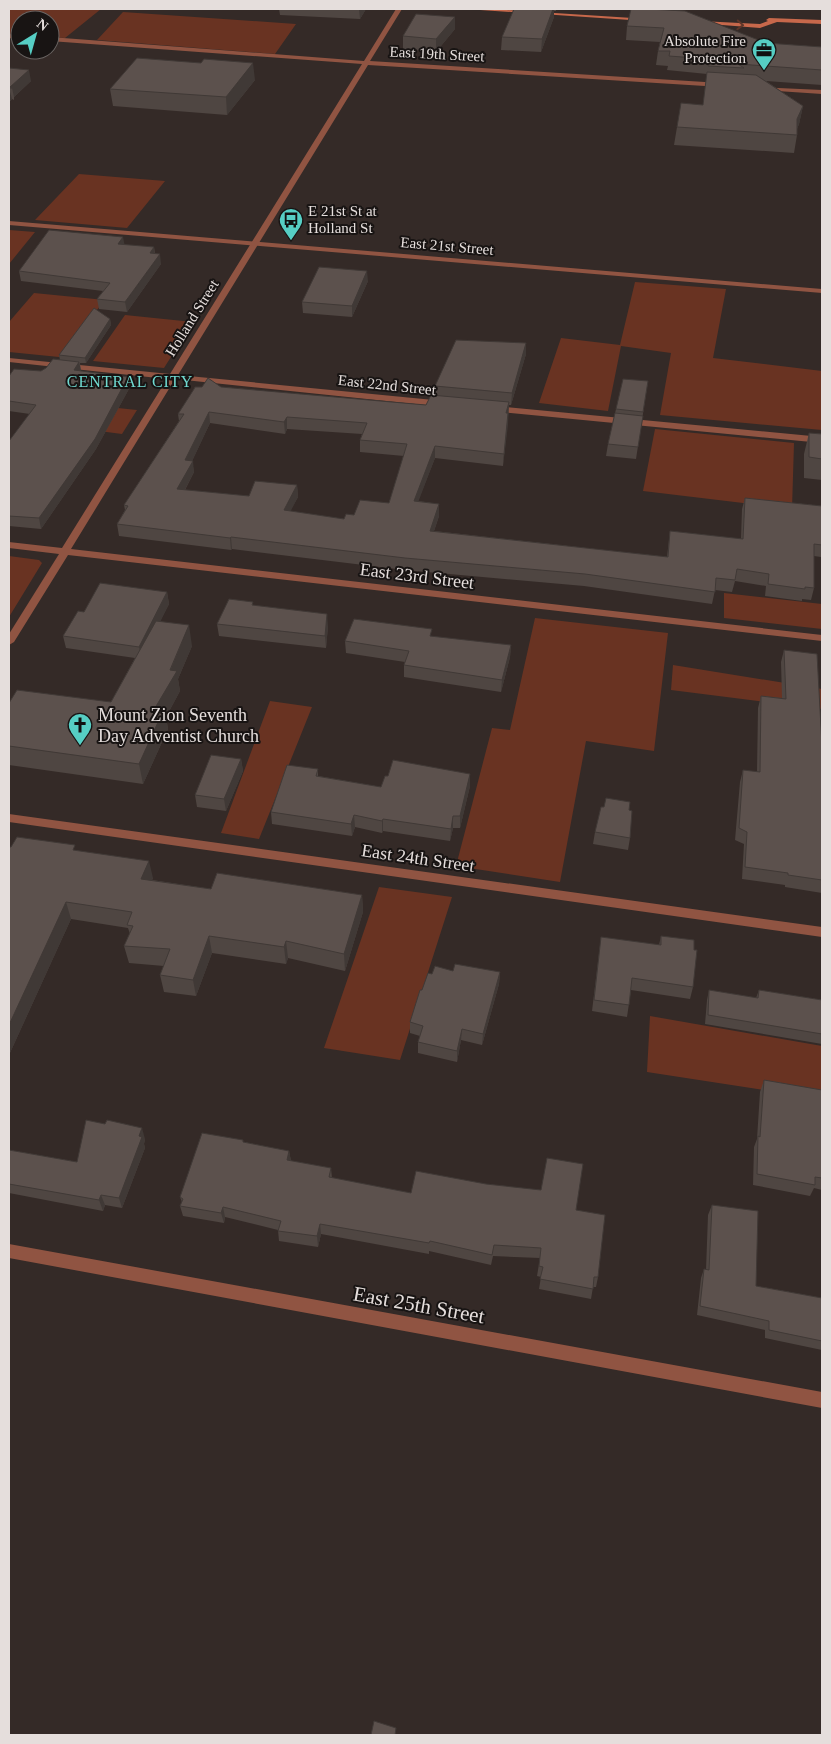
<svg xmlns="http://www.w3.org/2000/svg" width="831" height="1744" viewBox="0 0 831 1744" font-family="Georgia,serif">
<rect width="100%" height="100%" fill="#342a27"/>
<path fill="#693322" d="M9,9h92l-36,29 -15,-1v-17h-30v15l-11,-1z
M123,12l173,12 -21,30 -178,-14z
M79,174l86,7 -38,47 -92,-8z
M9,230l26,2 -26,32z
M635,282l91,7 -13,69 109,13v59l-162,-15 11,-62 -50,-7 -13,65 -69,-8 22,-65 59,7z
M34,293l71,7 -46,57 -50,-5v-30z
M125,315l68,7 -29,46 -71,-7z
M60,402l77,8 -15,24 -77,-10z
M655,429l139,14 -2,66 -149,-18z
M9,556l30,4 3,3 -33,54z
M724,593l98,11v25l-98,-11z
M535,618l133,15 -14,118 -68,-10 -26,141 -104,-16 36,-138 18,2z
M673,665l149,24v20l-151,-19z
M270,701l42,6 -53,132 -38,-6z
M379,887l73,10 -52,163 -76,-12z
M650,1016l172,30v53l-175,-27z"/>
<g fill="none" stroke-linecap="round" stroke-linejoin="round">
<path fill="#905442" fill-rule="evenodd" d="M396,9h6l-32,52 351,22 3,2 -3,2 -353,-22 -190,310 266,26 4,3 -4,3 -269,-28 -104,170 751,86v6l-754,-86 -54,87 -5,3v-11l50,-80 -50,-6v-6l53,6 105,-169 -158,-17v-4l161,16 192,-310 -312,-23v-4l314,24z
M9,34l11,1v4l-11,-1z
M759,87l63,3v4l-61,-4z
M494,406l328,31v6l-331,-32 -1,-2z
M9,814l813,113v10l-813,-115z
M9,1244l813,148v16l-813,-150z"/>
<path fill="#905442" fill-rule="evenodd" d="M9,221l813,68v4l-813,-68z"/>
<path fill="#c7684b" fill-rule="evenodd" d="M465,9h27l156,10 -3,2z
M769,18l53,2v4l-45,-2 -17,6 -63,-5 3,-2 60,3 8,-3 -2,-1z"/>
</g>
<path fill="#4f4642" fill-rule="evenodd" d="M279,9h87l-6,10 -80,-4z
M514,9h42v2h-2v6l-13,35 -40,-2 1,-13z
M631,9l135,34 56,4v38l-56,-4 37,25 -4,18 -2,5v6l-3,18 -120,-8 3,-18 26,-22 4,-31 -40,-4 1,-4 -12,-1 2,-14 2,-9 -34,-2 1,-14z
M780,9h22l-1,1z
M455,29l-19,23 -33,-3v-13z
M9,68l22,13 -17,16v3l-2,-1 -3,3z
M255,80l-28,35 -114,-9 -3,-17z
M124,245l30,2 1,6 6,11 -34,48 -28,-3 -2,-10 6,-8 -82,-10 -2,-10z
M368,281l-16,36 -49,-4 -1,-11z
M110,319l1,6 -25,38h-6l1,8 47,6 2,10 -34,62 -55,80 -32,-3v-85l21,-27 -21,-3v-35l32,-5 19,-11 -1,-5z
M526,354l-15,51h-2l-6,61 -68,-8 -17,43 21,3v12l-5,15 233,26 3,-26 71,8 1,-30 3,-11 77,8v45l-1,6 -7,-1v32l-3,12 -9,-1v2l-37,-5 1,-10 -31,-5 -3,11 -17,-2 -3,14 -128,-18 -179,-16 -173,-21 -1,1 -112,-14 -2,-12 8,-14 -1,-5 55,-84 -1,-7 24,-27h19l205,18 9,-10v-9zM210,423l75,11 2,-5 75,5 -2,6v12l44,4 -15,47 -45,16 -54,-8 8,-14 -1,-12 -48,11 -64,-6 9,-18 -2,-11z
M648,381l-12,78 -30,-3 2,-12 8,-35z
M809,433l13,1v46l-18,-2v-24z
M167,592l2,12 -9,17 32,25 -14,33 2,12 -14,26 2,12 -25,55 -134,-19v-62l102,-1 24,-44 -69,-10 -3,-12 21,-24z
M253,602v3l75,21 -2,22 -107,-12 -2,-12z
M432,637l79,8 -1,12 -9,35 -97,-15v-12l1,-3 -59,-9 -1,-12z
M784,650l38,96v147l-37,-6v-2l-43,-6 2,-35 -9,-4 5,-58 3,-12 14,2 1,-64 3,-12 21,2 -1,-36z
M241,759l2,12 -17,40 -29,-4 -2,-12z
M318,769v7l63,11 89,-1 -10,42h-7l-3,13 -67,-10 -1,2 -27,-6 -3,9 -80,-12 -1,-12z
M629,810l1,28 -2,12 -35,-6 2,-12z
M9,847l67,3 77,28 -1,2 59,9 151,6 1,17 -18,59 -57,-13 -2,6 -74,-11 -16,43 -32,-4 -4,-17 4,-9 -35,-3 -5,-17 6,-12 -2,-6 -57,-9 -62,136z
M661,936l32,51 -3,12 -59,-9 -4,27 -35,-6 9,-74 58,8z
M453,971l47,1 -1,12 -17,61 -21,-5 -4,22 -39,-9v-11l2,-6 -10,-3v-11l12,-32 10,-16z
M709,990l47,8 3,-8 63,10v44l-117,-20 2,-24z
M764,1080l58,10v100l-8,-2 -4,8 -57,-11 1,-38 3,-8 3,-47z
M145,1139l-1,5 1,4 -23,60 -17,-3 -2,6 -94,-18v-43l68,12z
M244,1142l45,9 2,10 40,7 1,10 79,15 165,17 22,67 -2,10h-3l-2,12 -52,-10 2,-12 -4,-1 3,-18 -47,-2 -2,9 -62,-14v3l-108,-20 -3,13 -39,-6 -1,-11 -53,-13 -1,6 -41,-7 -3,-10 2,-4 -2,-5z
M712,1205l44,81 66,12v52l-57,-12v-8l-68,-15 4,-37 3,-9 2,1 2,-55z"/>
<path fill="#403936" d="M359,9h7l-6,10z
M553,9h1v8l-13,35 1,-13z
M455,17v12l-19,23v-13z
M253,63l2,17 -28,35 -1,-18z
M29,70l2,11 -17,16 -2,-9 -2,-1z
M9,88l3,11 -3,3z
M803,106l-4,18 -5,12 3,-17z
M123,237l2,10 -7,-3z
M154,247l1,10 -5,-4z
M160,254l1,10 -34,48 -2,-10z
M367,271l1,10 -16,36v-11z
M110,319l1,6 -25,38 -1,-5z
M526,343v11l-15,51 1,-12z
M79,362l2,9 -7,-1z
M128,377l2,10 -34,62 -55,80 -2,-11z
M509,402l-1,23 -5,41 3,-53z
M209,412l1,11 -23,49 -2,-12z
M287,417v12l-2,5 -1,-12z
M435,446v12l-21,55v-12z
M193,461l1,11 -15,29 -2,-12z
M297,485l1,12 -13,25 -1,-12z
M439,504v12l-9,27v-12z
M231,537l1,12 -1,1 -1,-12z
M167,592l2,12 -27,55 -3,-12z
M327,614l1,12 -2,22 -1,-12z
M189,625l3,21 -14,33 2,12 -14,26 2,12 -25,55 -4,-20 16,-56z
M511,645l-1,12 -9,35 1,-12z
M241,759l2,12 -17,40 -2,-12z
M470,774v12l-10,42v-12z
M354,815l1,12 -3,9 -1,-12z
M453,816v12l-3,13 1,-12z
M383,819v12l-1,2v-12z
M149,861l4,17 -8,18 -4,-17z
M362,895l1,17 -18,59 -1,-17z
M66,902l5,17 -62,136v-30z
M209,936l3,17 -16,43 -3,-16z
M286,941l2,17 -2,6 -2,-17z
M500,972l-1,12 -17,61 1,-11z
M462,1029l-1,11 -4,22v-11z
M142,1128l3,11 -1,5 1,4 -23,60 -3,-10z
M289,1151l2,10 -4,-1z
M101,1195l4,10 -2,6 -4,-11z
M223,1207l2,10 -1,6 -3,-10z
M320,1224l1,10 -3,13 -1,-11z"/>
<path fill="#5c514d" stroke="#403936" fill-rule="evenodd" d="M514,9h39l-11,30 -40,-2z
M631,9h17l37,2 81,32 56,4v23l-84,-6 6,4 -36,-2 1,-7 -40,-3 1,-5h-12l6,-23 -37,-2z
M416,14l39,3 -19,22 -33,-3z
M137,58l64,5 3,-4 49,4 -27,34 -116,-8z
M9,68l20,2 -19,17 2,1h-3z
M707,72l49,3 47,31 -6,13v16l-120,-8 4,-24 22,2z
M49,230l74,7 -5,7 36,3 -4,6 10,1 -35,48 -28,-3 13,-16 -91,-12z
M319,267l48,4 -15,35 -50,-4z
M94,308l16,11 -25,39 -26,-3z
M456,340l70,3 -14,50 -77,-7z
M53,359l26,3 -5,8 54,7 -33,62 -56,79 -30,-2v-75l27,-36 -27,-4v-25l5,-7 27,2 5,-3z
M208,378l13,9 205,18 5,-10 78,7 -3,11h2l-4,41 -69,-8 -21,55 25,3 -9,27 238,26 2,-26 73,8 2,-41 77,8v39l-8,-1v44l-9,-1v2l-37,-5 1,-10 -32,-5 -2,11 -19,-2 -1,14 -130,-18 -180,-16 -174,-21 -1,1 -113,-14 11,-18 -4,-1 60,-91h-6l16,-25 1,-2h7zM209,412l75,10 3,-5 80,6 -7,17 47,4 -18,59 -29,-3 -6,15 -8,-1 -2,5 -60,-9 13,-25 -42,-4 -6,15 -72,-7 16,-28 -8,-1z
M623,379l25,2 -5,31 -27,-3z
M615,413l28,3 -5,31 -30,-3z
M809,433l13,1v25l-13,-2z
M100,583l67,9 -28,55 -76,-11 15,-25 6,1z
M229,599l24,3 -1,3 75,9 -2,22 -108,-12z
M354,619l78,10 -2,7 81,9 -9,35 -98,-15 5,-14 -64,-10z
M156,621l33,4 -19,45 7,1 -22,37 9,1 -25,55 -130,-18v-43l8,-13 94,12z
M784,650l33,4 5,92v134l-34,-5v-2l-43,-6 2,-35 -8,-4 4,-58 17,2 1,-76 25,3z
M211,755l30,4 -17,40 -29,-4z
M393,760l77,14 -10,42h-7l-2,13 -68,-10 -1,2 -28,-6 -3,9 -80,-12 16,-47 31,4 -2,7 65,11 4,-11h3z
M606,798l24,4 -1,8 3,1 -2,27 -35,-6 6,-25h3z
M17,837l58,8 -2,5 76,11 -8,18 70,10 6,-16 145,22 -18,59 -58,-13 -2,6 -75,-11 -16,44 -33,-5 10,-26 -46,-3 9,-20 -6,-1 5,-13 -66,-10 -57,123v-178h2z
M661,936l33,4v10h3l-4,37 -61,-9 -3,27 -35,-5 7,-63 60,8z
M455,964l45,8 -17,62 -21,-5 -5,22 -39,-9 5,-16 -13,-4 10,-32h2l6,-17 4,1 3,-8 18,5z
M709,990l49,8 1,-8 63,10v34l-114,-19z
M764,1080l58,10v88l-7,-1v8l-58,-11 1,-38 2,1z
M86,1120l19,4 2,-4 35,8 -3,8 3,1 -23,61 -18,-3 -2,5 -90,-16v-34l68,12z
M202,1133l41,7v2l46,9 -2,9 44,8 -2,9 82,16 5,-22 70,13 55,6 6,-32 36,6 -7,46 29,5 -7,62h-4l-1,12 -53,-10 3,-12 -4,-1 2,-18 -47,-3 -2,10 -62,-14 -1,2 -109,-19 -3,12 -39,-5 3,-10 -58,-14 -2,6 -41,-7 3,-7 -3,-2z
M712,1205l46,6 -2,75 66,12v43l-53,-11v-9l-69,-15 4,-37 5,1z
M374,1721l22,7 -1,7h-24z"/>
<defs><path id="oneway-chevron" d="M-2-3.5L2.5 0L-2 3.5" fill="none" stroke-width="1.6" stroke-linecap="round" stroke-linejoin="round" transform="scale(1.25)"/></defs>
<use stroke="#5e3629" href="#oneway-chevron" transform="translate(740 25) rotate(3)"/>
<defs>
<g id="office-pin" transform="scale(1.25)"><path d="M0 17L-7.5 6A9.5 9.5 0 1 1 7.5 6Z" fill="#56cec4" stroke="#181413"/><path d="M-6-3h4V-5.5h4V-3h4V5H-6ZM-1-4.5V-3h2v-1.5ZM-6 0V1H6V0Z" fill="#111"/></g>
<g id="bus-pin" transform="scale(1.25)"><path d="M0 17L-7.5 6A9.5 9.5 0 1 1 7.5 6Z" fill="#56cec4" stroke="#181413"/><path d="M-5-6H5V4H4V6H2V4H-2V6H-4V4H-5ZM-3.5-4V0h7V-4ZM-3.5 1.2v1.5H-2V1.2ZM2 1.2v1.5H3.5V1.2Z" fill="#111"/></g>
<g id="church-pin" transform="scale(1.25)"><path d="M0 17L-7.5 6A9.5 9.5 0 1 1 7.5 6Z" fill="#56cec4" stroke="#181413"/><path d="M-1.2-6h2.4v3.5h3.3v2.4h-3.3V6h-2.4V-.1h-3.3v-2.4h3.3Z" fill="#111"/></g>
</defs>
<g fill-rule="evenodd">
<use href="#office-pin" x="764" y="50"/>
<use href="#bus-pin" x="291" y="220"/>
<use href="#church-pin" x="80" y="725"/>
</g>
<g text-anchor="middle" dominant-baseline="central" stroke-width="4" stroke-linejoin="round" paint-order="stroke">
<g font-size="15" fill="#e5dedc" stroke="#181413" text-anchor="end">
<text x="746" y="41">Absolute Fire<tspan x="746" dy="17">Protection</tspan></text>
<text x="308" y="211" text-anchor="start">E 21st St at<tspan x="308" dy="17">Holland St</tspan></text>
</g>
<g font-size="15" fill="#e5dedc" stroke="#181413">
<text transform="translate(437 54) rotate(3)">East 19th Street</text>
<text transform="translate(447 246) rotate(5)">East 21st Street</text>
<text transform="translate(192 318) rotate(-58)">Holland Street</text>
<text transform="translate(387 385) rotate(6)">East 22nd Street</text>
</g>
<g font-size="16" letter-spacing="1" fill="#70dad1" stroke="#181413">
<text x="130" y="381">CENTRAL CITY</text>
</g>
<g font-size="18" fill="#e5dedc" stroke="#181413">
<text transform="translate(417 576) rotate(7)">East 23rd Street</text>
<text transform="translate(418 858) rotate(8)">East 24th Street</text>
</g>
<g font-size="18" fill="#e5dedc" stroke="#181413" text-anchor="start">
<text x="98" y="715">Mount Zion Seventh<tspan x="98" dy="21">Day Adventist Church</tspan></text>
</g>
<g font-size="21" fill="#e5dedc" stroke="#181413">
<text transform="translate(419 1305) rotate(10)">East 25th Street</text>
</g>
</g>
<rect width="831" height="1744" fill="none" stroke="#e5dedc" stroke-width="20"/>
<g transform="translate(35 35) rotate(37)"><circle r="24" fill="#181413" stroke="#6a6563"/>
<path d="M0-4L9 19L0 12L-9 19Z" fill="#56cec4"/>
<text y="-8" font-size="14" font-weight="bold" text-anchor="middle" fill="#e5dedc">N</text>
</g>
</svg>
